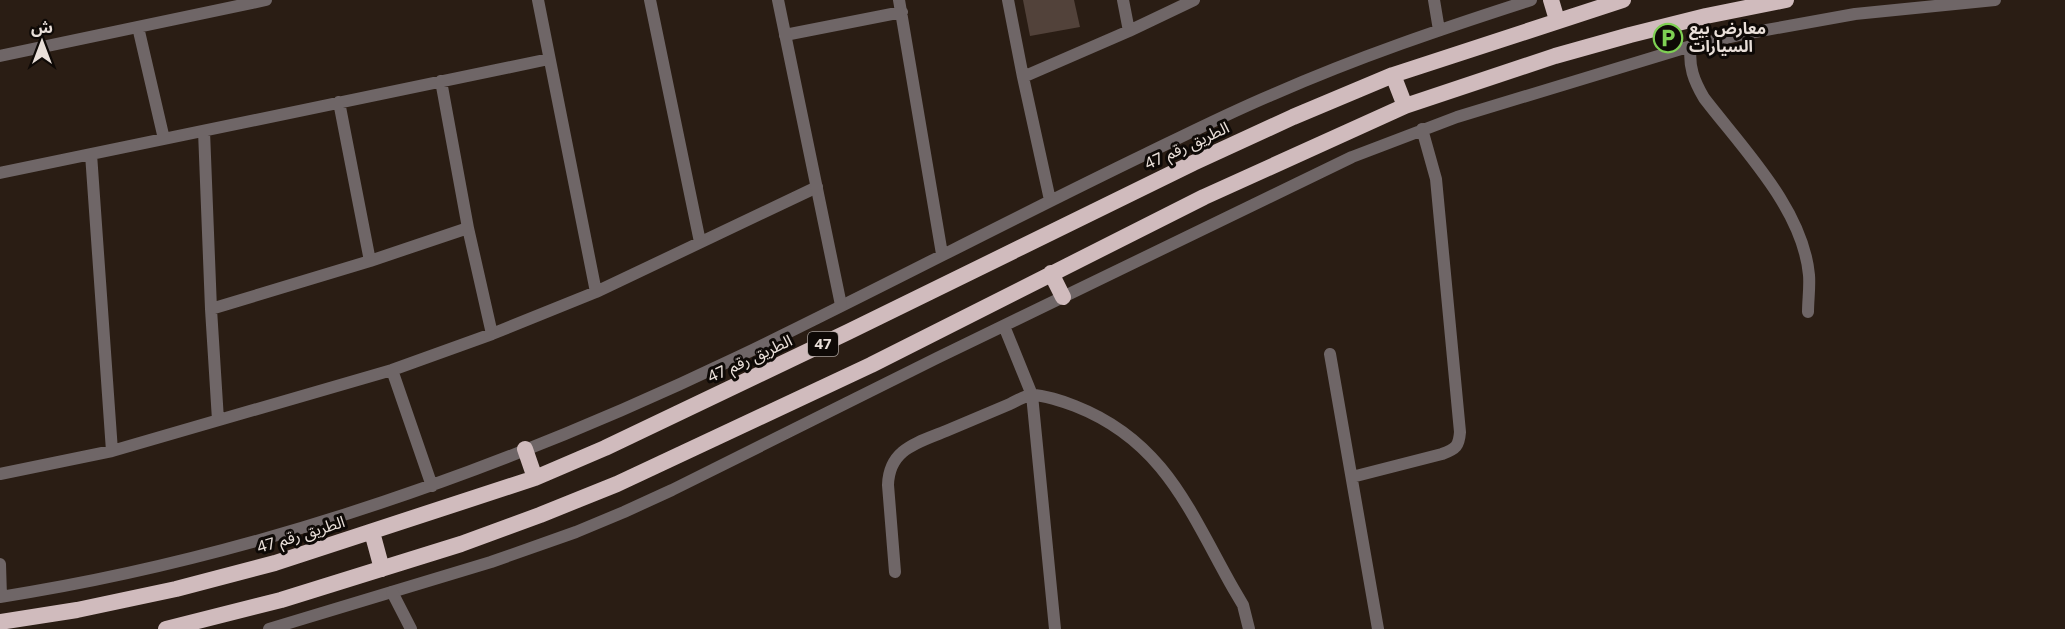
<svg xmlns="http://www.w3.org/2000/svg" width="2065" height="629" viewBox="0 0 2065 629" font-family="Georgia,'Noto Sans Arabic',serif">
<rect width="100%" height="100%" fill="#2a1d14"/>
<path fill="#52423a" d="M1023,0h51l6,27 -50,9z"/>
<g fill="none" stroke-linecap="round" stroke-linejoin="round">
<path stroke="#6f6667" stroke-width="12" d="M538,0l58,292
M650,0l50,242
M899,0l43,254
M1008,0l15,77 27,123
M1123,0l6,31
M1434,0l5,30
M138,27l26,112
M785,35l117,-23
M1691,46c-3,20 3,35 13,52 39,51 99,111 105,177 1,12 -1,25 -1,37
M0,56l266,-56
M1023,77l106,-46 65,-31
M441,81l27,147 24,106
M339,102l31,159
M204,131l7,178 7,111
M91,154l21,297
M0,173l549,-114
M211,309l159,-48 98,-33
M1004,326l28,69 23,234
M1330,354l48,275
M392,370l40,116
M0,474l112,-23 280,-81 100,-36 104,-42 221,-105
M1352,477l90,-23c14,-5 17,-8 18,-22l-24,-253 -14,-50
M0,564l1,33
M895,572l-7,-87c1,-36 29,-42 58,-54 21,-9 43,-18 64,-27 6,-3 14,-8 21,-9 10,-1 34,7 44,11 89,35 114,104 158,182l10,17 6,24
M0,597c257,-40 504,-128 738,-240 137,-66 271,-137 408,-203 43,-21 85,-42 128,-60 84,-37 170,-66 257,-94
M269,629l222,-67 85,-30 48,-20 48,-22 265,-132 415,-201 105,-40 234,-71 53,-12 111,-20 140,-14"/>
<path stroke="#6f6667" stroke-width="12" d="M778,0l63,305
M392,592l19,37"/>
<path stroke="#d0bbbd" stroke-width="16" d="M1551,0l6,20
M1393,75l12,31
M1051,273l12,24
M525,449l10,29
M372,532l10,37
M0,622l77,-12 99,-21 99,-26 260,-85 70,-30 243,-116 345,-169 100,-46 100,-42 230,-75
M166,629l115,-29 180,-56 79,-29 77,-31 254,-119 333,-168 201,-91 150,-50 75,-21 76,-19 80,-16"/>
</g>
<defs>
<g id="parking-ring" transform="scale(1.5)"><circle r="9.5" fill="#0e0906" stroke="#7ed053" stroke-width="1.5"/><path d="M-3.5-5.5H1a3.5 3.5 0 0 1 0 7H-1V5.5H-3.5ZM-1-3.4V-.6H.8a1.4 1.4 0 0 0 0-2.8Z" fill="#7ed053"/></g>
</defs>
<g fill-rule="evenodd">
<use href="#parking-ring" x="1668" y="38"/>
</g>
<g text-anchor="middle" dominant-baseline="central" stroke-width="6" stroke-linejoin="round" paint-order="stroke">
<rect fill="#0e0906" stroke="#a79f9a" stroke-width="1.5" x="808" y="332" width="30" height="24" rx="4.5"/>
<g font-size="15" font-weight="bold" fill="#e9dfd9">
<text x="823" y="344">47</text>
</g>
<g font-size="16" font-weight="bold" fill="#e9dfd9" stroke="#0e0906" text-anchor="start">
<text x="1689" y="29">معارض بيع<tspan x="1689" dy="18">السيارات</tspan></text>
</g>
<g font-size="16" fill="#e9dfd9" stroke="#0e0906">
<text transform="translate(1187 146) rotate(-25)">الطريق رقم 47</text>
<text transform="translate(750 359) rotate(-25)">الطريق رقم 47</text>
<text transform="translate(301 535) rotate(-17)">الطريق رقم 47</text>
</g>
</g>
<g transform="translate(42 42)" stroke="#0e0906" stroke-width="4.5" paint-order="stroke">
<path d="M0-4.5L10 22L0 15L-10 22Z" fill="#e9dfd9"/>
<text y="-9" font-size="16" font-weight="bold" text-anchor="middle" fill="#e9dfd9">ش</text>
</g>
</svg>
